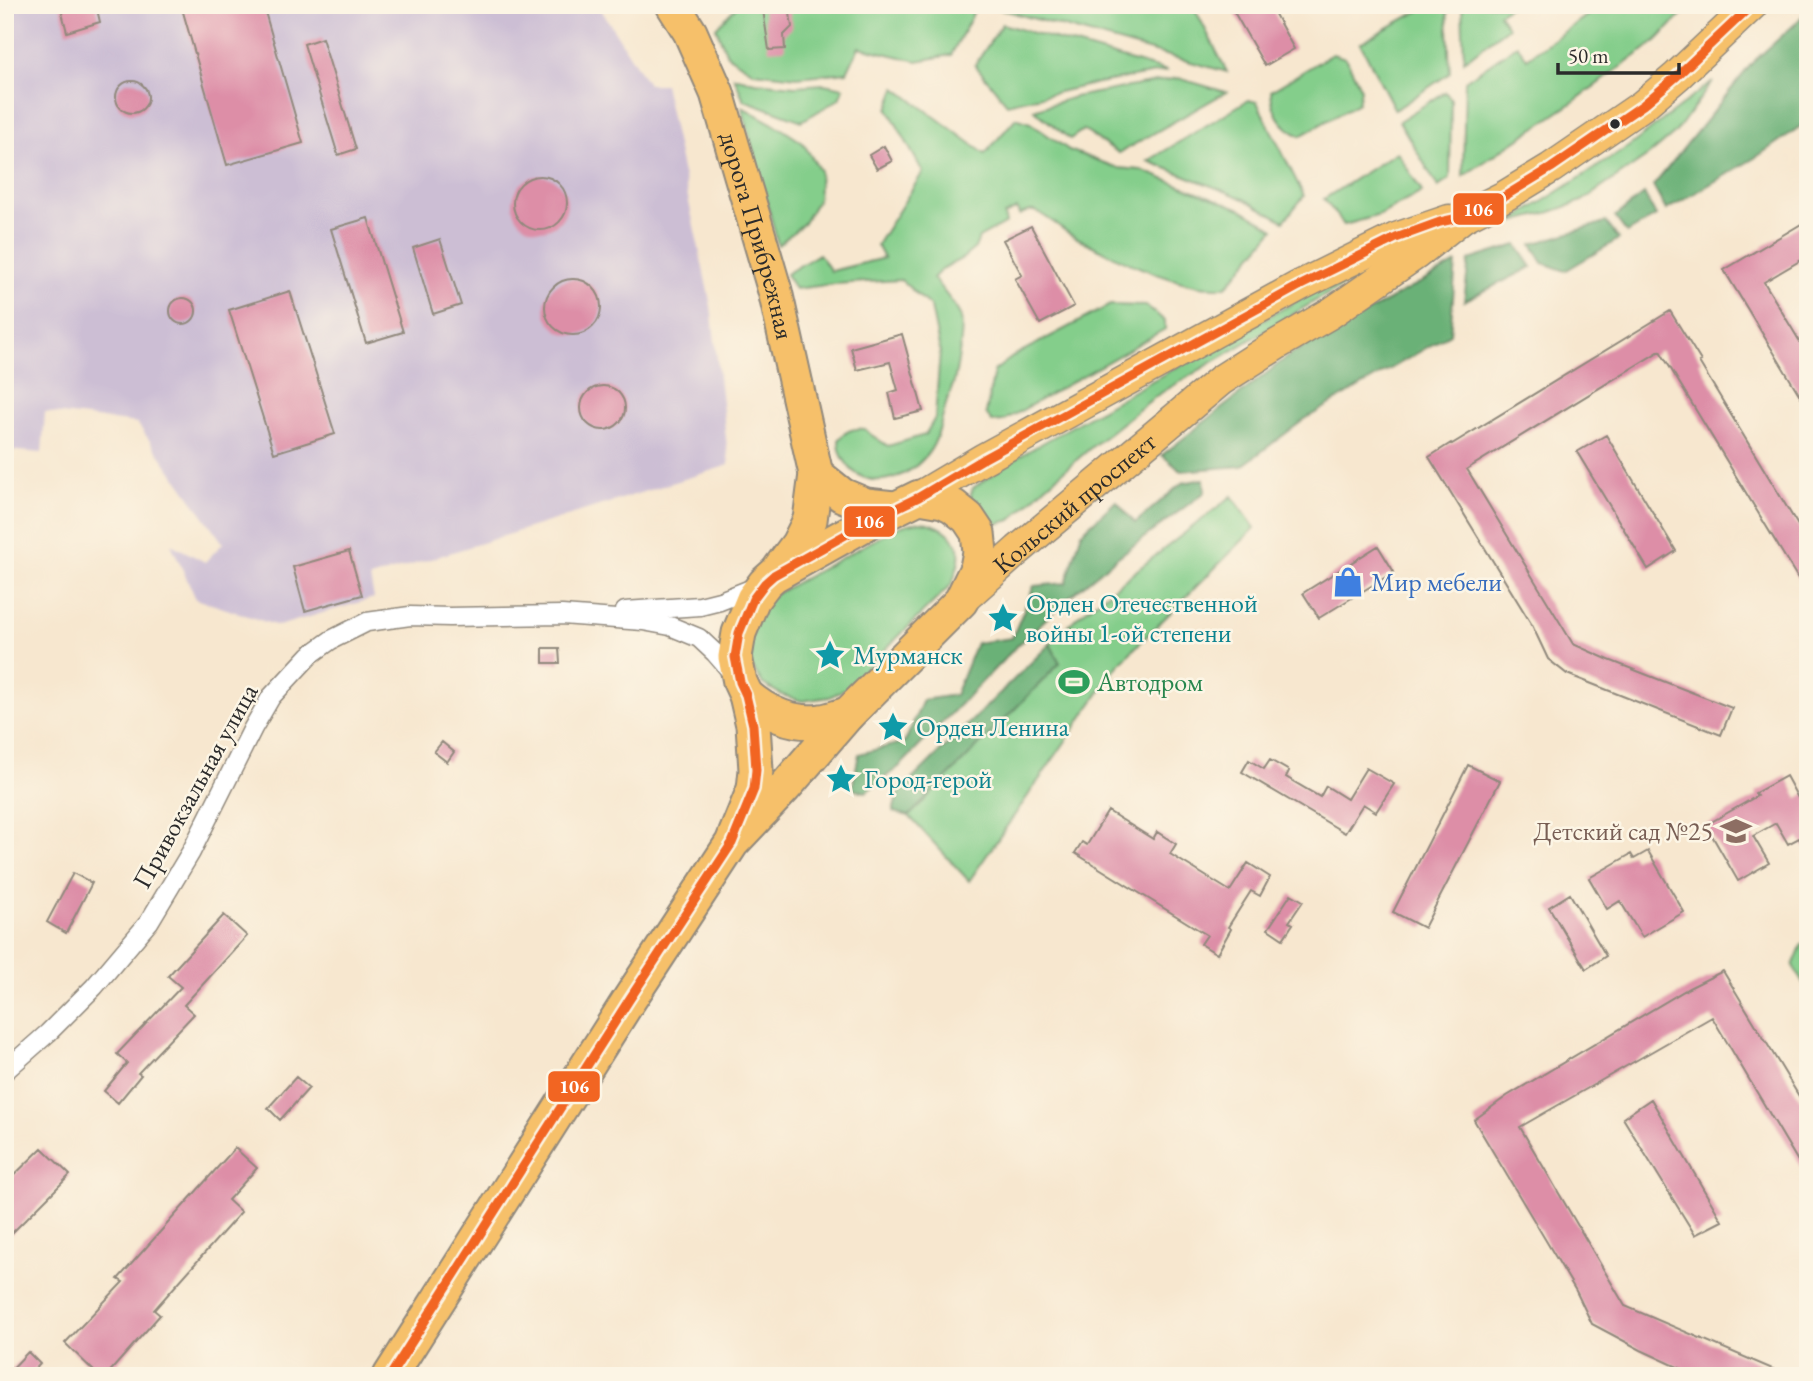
<svg xmlns="http://www.w3.org/2000/svg" width="1813" height="1381" viewBox="0 0 1813 1381" font-family="'EB Garamond',serif">
<rect width="100%" height="100%" fill="#fcf5e5"/>
<filter id="ink" filterUnits="userSpaceOnUse"><feTurbulence type="fractalNoise" baseFrequency=".0143" numOctaves="2"/><feDisplacementMap in="SourceGraphic" scale="14" xChannelSelector="R" yChannelSelector="G"/><feConvolveMatrix kernelMatrix="1 2 1 2 8 2 1 2 1" color-interpolation-filters="sRGB"/></filter>
<filter id="wash" filterUnits="userSpaceOnUse"><feTurbulence type="fractalNoise" baseFrequency=".00686" numOctaves="4" result="noise"/><feDisplacementMap in="SourceGraphic" scale="28" xChannelSelector="R" yChannelSelector="G"/><feGaussianBlur stdDeviation="1.57" result="paint"/><feColorMatrix in="noise" values="0 0 0 0 0 0 0 0 0 0 0 0 0 0 0 0 0 1.4 0 .05"/><feComposite in="paint" operator="in"/></filter>
<g filter="url(#wash)">
<rect width="100%" height="100%" fill="#f7e7cf"/>
<path fill="#ccbed4" d="M5,5h593l50,79h16l47,222 18,159 -359,113 4,20 -96,28 -82,-27 -25,-55 34,18 18,-19 -86,-120 -92,-11 -3,41 -37,-3z"/>
<path fill="#84ce8b" stroke="#587c5b" stroke-width="2" d="M738,5h238l-5,13 -20,37 -34,6 -58,-14 -12,25 -50,5 -43,-5 -27,-17 -11,-27z
M991,5h202l34,67 -235,-65z
M1429,5h18l3,68 -55,37 -35,-67z
M1462,5h49l-12,9 9,13 -44,34z
M1602,5h89l-35,36 -87,64 -106,71 2,-95 52,-36 10,13z
M1002,24l165,47 -69,12 -91,21 -32,-39z
M1332,54l14,4 15,31 -3,14 -58,33c-20,-10 -28,-24 -29,-45z
M734,77l21,5 40,4 29,-2 20,4 -5,11 -37,22 -58,-21z
M1178,78l48,14 -107,61 -36,-23 -13,9 -36,-29 40,-13z
M1713,81l-38,52 -26,22 -67,46 -31,11 -42,11 119,-76z
M896,88l89,66 31,-36 14,5 39,27 49,18 23,2 100,39 33,20 -48,58c-9,0 -18,0 -27,-1 -41,-8 -92,-32 -129,-52 -7,-5 -31,-23 -36,-23 -5,-1 -10,2 -15,4l-2,-6 -13,6 2,8 -27,15 -4,10 -12,10 -21,11 -9,9c7,9 26,31 28,40 3,15 -4,49 -7,64 -3,9 -7,17 -9,26 -5,17 -7,35 -20,49 -18,21 -54,34 -75,11 -8,-10 -11,-16 -11,-29 8,-9 14,-11 26,-10l5,5 18,12 37,-11 10,-17 5,-67 -9,-44 -30,-27 -67,4 -39,5 -9,-15 33,-20 12,17 53,-13 -7,-13 46,-73 -35,-63z
M1445,92l6,7 -1,80 -12,8 -39,-66z
M1248,100l9,2 47,94 -20,25 -42,-23 -94,-37z
M742,107l37,20 24,16 17,28 -2,28 -14,24 -26,22z
M1397,152l25,40 -42,23 -36,10 -20,-26z
M1424,231l-65,47 -37,19 -166,99 -62,49 -49,42 -34,33 -15,4 -13,-4 -10,-12 -3,-11 3,-9 45,-31 128,-73z
M1110,305l36,1 19,15v8l-162,92 -11,1 -6,-9 8,-42 21,-16z
M1232,496l23,32 -136,136 -150,217 -60,-65 151,-153 -10,-19 27,-27z
M920,522c17,1 35,11 39,29 2,11 -4,23 -7,33l-106,104 -16,9 -28,4 -20,-6 -19,-11 -12,-19 -1,-42 20,-26 126,-69 12,-4z
M1808,941v50l-15,-25 9,-22z"/>
<path fill="#6bb177" stroke="#4b6e51" stroke-width="2" d="M1808,10v111l-50,35 -92,54 -13,-24 100,-124 42,-38z
M1644,194l12,22 -29,17 -12,-16z
M1606,222l13,17 -54,32 -22,-8 -11,-19z
M1517,245l15,22 -68,34 5,-41z
M1456,263l-6,71 -145,85 -63,47 -61,5 -19,-16 129,-101z
M1204,479l1,13 -91,68 -46,38 -52,49 -116,119 -34,26 -14,-3 7,-35 46,-12 18,-42 32,-5 21,-52 36,-5 22,-52 32,-3 16,-51 34,-31 19,22 47,-40z
M1050,644l10,19 -151,153 -16,-4 5,-19z"/>
<g id="blocks">
<path fill="#dd8ea7" d="M60,5h36l4,17 -33,10z
M181,5h82l40,138 -76,22z
M1230,5h40l24,44 -29,17z
M789,6l3,21 -8,8 1,14 -16,1 -6,-40z
M322,38l34,111 -18,6 -34,-111z
M116 97a16 16 0 1 1 32 0a16 16 0 1 1-32 0Z
M884,146l8,15 -15,8 -8,-14z
M513 203a27 27 0 1 1 54 0a27 27 0 1 1-54 0Z
M368,218l35,114 -37,11 -35,-114z
M1808,220v36l-44,26 44,73v54l-84,-139z
M1031,226l43,80 -34,18 -25,-45 7,-4 -19,-35z
M440,239l21,66 -28,9 -20,-66z
M545 307a28 28 0 1 1 56 0a28 28 0 1 1-56 0Z
M290,291l45,143 -61,19 -45,-143z
M170 311a13 13 0 1 1 26 0a13 13 0 1 1-26 0Z
M1670,311l31,50 -2,1 109,180v53l-148,-244 -193,118 106,175 36,16 123,48 -11,27 -154,-61 -19,-15 -16,-34 -103,-168 22,-14 1,1z
M902,334l21,77 -28,7 -6,-25 9,-3 -8,-28 -33,8 -6,-22z
M581 408a22 22 0 1 1 44 0a22 22 0 1 1-44 0Z
M1606,435l70,116 -28,18 -71,-117z
M1378,546l16,26 -75,46 -16,-25z
M349,551l13,44 -57,16 -12,-44z
M543,648h16l1,15h-17z
M442,742l12,10 -7,10 -13,-10z
M1249,760l15,9 6,-9 19,11 -3,6 34,20 6,-11 21,13 19,-31 28,16 -18,28 -13,-8 -18,29 -103,-61z
M1468,765l32,16 -76,147 -31,-16z
M1786,776l12,22 10,-6v61l-9,-15 -11,6 -12,-21 -23,13 16,27 -31,18 -32,-56 51,-29 -2,-3z
M1108,811l45,28 4,-7 19,12 -6,10 60,37 18,-28 22,14 -10,19 -9,-5 -23,36 3,2 -14,25 -16,-10 6,-9 -132,-82 7,-11 5,3z
M1648,851l36,61 -42,25 -22,-36 -13,8 -18,-31 42,-24 3,5z
M73,873l19,10 -26,50 -19,-11z
M1291,894l12,7 -14,21 4,2 -10,15 -15,-10z
M1570,894l36,62 -20,13 -37,-62z
M224,915l23,21 -63,69 10,9 -56,59 3,2 -23,28 -14,-12 23,-28 -10,-9 64,-67 -13,-11z
M1723,971l85,140v67l-96,-161 -192,110 105,179 164,70h-92l-56,-26 -49,-26 -16,-33 -102,-171 33,-24 182,-108z
M296,1077l13,11 -29,32 -12,-12z
M1651,1099l71,122 -27,14 -72,-117z
M42,1148l28,27 -65,65v-56z
M235,1148l22,20 -29,32 13,12 -87,98 6,5 -54,61h-7l-34,-33 58,-61 -5,-3z
M28,1352l12,12 -11,12h-24z"/>
</g>
</g>
<g filter="url(#ink)">
<use href="#blocks" fill-opacity="0" stroke="#91897d" stroke-width="2"/>
<g fill="none" stroke-linecap="round" stroke-linejoin="round">
<g stroke="#91897d" stroke-width="21">
<path id="street" d="M625,611l75,-5 20,-5 38,-15
M5,1071l43,-38 46,-46 55,-65 42,-70 62,-124 18,-31 39,-42 21,-15 36,-18 43,-6 40,1 112,-2 81,6 27,5 29,12 16,15 19,22"/>
</g>
<g stroke="#91897d" stroke-width="33">
<g id="primary">
<path d="M919,497l64,-38 316,-173 97,-48 53,-18"/>
<path id="s1" d="M963,599l55,-49 203,-170 55,-35 55,-32 84,-58 48,-38 42,-21 46,-28 92,-63 34,-29 75,-71"/>
</g>
</g>
<g stroke="#91897d" stroke-width="37">
<g id="highway">
<path id="s2" d="M673,5l17,27 27,61 58,198 41,183 -6,46 -12,24 -18,24"/>
<path d="M816,474l26,21 24,10 28,3"/>
<path d="M746,695c20,18 47,30 75,26 9,-1 18,-5 27,-7"/>
<path d="M390,1376l239,-376 103,-157 22,-54 2,-19 -3,-45 -7,-30 -6,-13 -5,-25 4,-24 14,-34 12,-16 9,-8 98,-55 47,-23 24,4 10,5 15,12 10,15 2,19 -3,16 -16,33 -113,113 -63,73 -53,56"/>
</g>
</g>
<use href="#street" stroke="#fff" stroke-width="18"/>
<use href="#primary" stroke="#f6c06b" stroke-width="30"/>
<use href="#highway" stroke="#f6c06b" stroke-width="33"/>
<g stroke="#fcf5e5" stroke-width="14">
<path id="bus-1" d="M390,1376l239,-376 103,-157 22,-54 2,-19 -3,-45 -7,-30 -6,-13 -5,-25 4,-24 14,-34 12,-16 9,-8 98,-55 47,-23 64,-38 316,-173 97,-48 44,-16 23,-5 42,-21 46,-28 92,-63 34,-29 75,-71"/>
</g>
<use href="#bus-1" stroke="#f26522" stroke-width="9"/>
</g>
</g>
<defs>
<g id="shop-bare" transform="scale(2.415)"><path d="M-5-2.5h2.3a2.7 3.5 0 0 1 5.4 0H5L5.5 6h-11ZM-1.5-2.5h3a1.5 2.3 0 0 0-3 0Z" fill="#3f7fe0" stroke="#fcf5e5" stroke-width="2.5" paint-order="stroke"/></g>
<g id="sight-bare" transform="scale(2.415)"><path d="M0-6L1.8-2.2L6-1.7L2.9 1.2L3.7 5.4L0 3.3L-3.7 5.4L-2.9 1.2L-6-1.7L-1.8-2.2Z" fill="#0f9aa8" stroke="#fcf5e5" stroke-width="2.5" paint-order="stroke"/></g>
<g id="stadium-bare" transform="scale(2.415)"><path d="M0-5a6.5 5 0 1 0 0 10a6.5 5 0 1 0 0-10ZM-3.5-1.8h7v3.6h-7Z" fill="#2e9e5b" stroke="#fcf5e5" stroke-width="2.5" paint-order="stroke"/></g>
<g id="school-bare" transform="scale(2.415)"><path d="M0-5L7-2L0 1L-7-2ZM-4 1L0 2.5L4 1V4Q0 6-4 4Z" fill="#8d6e63" stroke="#fcf5e5" stroke-width="2.5" paint-order="stroke"/></g>
</defs>
<g fill-rule="evenodd">
<use href="#shop-bare" x="1348" y="582"/>
<use href="#sight-bare" x="1003" y="618"/>
<use href="#sight-bare" x="830" y="655"/>
<use href="#stadium-bare" x="1074" y="682"/>
<use href="#sight-bare" x="893" y="727"/>
<use href="#sight-bare" x="841" y="779"/>
<use href="#school-bare" x="1736" y="831"/>
</g>
<circle fill="#2b2b2b" stroke="#fcf5e5" stroke-width="2.5" cx="1615" cy="124" r="6"/>
<g text-anchor="middle" dominant-baseline="central" stroke-width="5" stroke-linejoin="round" paint-order="stroke">
<g font-size="26" fill="#2b2b2b" stroke="#fcf5e5">
<text stroke="none"><textPath href="#s2" startOffset="247">дорога Прибрежная</textPath></text>
<text stroke="none"><textPath href="#s1" startOffset="147">Кольский проспект</textPath></text>
<text transform="translate(195 786) rotate(-61)">Привокзальная улица</text>
</g>
<g font-size="26" fill="#366cbe" stroke="#fcf5e5" text-anchor="start">
<text x="1371" y="582">Мир мебели</text>
</g>
<g font-size="26" fill="#0d838f" stroke="#fcf5e5" text-anchor="start">
<text x="1026" y="603">Орден Отечественной<tspan x="1026" dy="30">войны 1-ой степени</tspan></text>
<text x="853" y="655">Мурманск</text>
<text x="916" y="727">Орден Ленина</text>
<text x="864" y="779">Город-герой</text>
</g>
<g font-size="26" fill="#27864d" stroke="#fcf5e5" text-anchor="start">
<text x="1097" y="682">Автодром</text>
</g>
<g font-size="26" fill="#785e54" stroke="#fcf5e5" text-anchor="end">
<text x="1713" y="831">Детский сад №25</text>
</g>
</g>
<g stroke="#fcf5e5" stroke-width="2.5">
<rect x="1452" y="192" width="53" height="34" rx="7" fill="#f26522"/>
<rect x="843" y="505" width="53" height="33" rx="7" fill="#f26522"/>
<rect x="547" y="1070" width="54" height="33" rx="7" fill="#f26522"/>
</g>
<g font-size="19" text-anchor="middle" font-weight="bold" fill="#fff">
<text x="1478" y="216">106</text>
<text x="869" y="528">106</text>
<text x="574" y="1093">106</text>
</g>
<rect width="1813" height="1381" fill="none" stroke="#fcf5e5" stroke-width="28"/>
<path d="M1558 63v10h121v-10" fill="none" stroke="#2b2b2b" stroke-width="3.5"/>
<text x="1568" y="63" font-size="21" fill="#2b2b2b" stroke="#fcf5e5" stroke-width="5" paint-order="stroke">50 m</text>
</svg>
